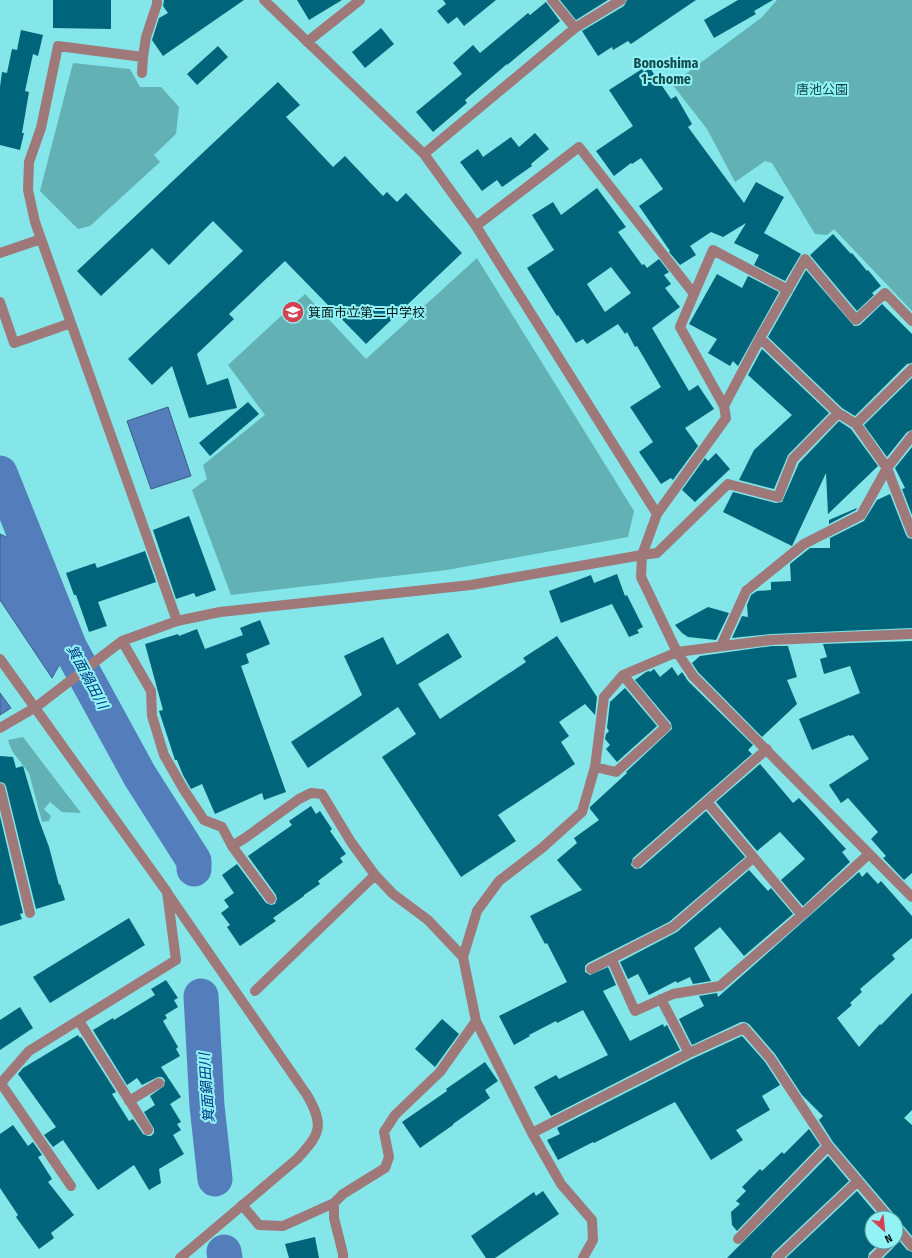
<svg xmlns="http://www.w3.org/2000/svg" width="912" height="1258" viewBox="0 0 912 1258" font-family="'Fira Sans Condensed','Noto Sans JP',sans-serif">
<rect width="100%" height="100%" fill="#84e6e9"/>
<path fill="#62b1b4" d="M777,0h135v311l-78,-82 -7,6 -12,-1 -43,-71 -7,-2 -30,21 -28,-53 -35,-45 89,-66z
M73,63l57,6 10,18h21l18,20 -3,27 -22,21 6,7 -70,64 -12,3 -38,-38z
M477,258l157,253 -6,26 -181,33 -216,25 -39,-105 15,-11 -4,-14 62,-50 -37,-50 77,-71 61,65z
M23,737l58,76 -19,-1 -12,-10 -6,7 7,7 -2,5 -7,1 -13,-49 -17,-22 -4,-11z"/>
<path fill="#547dbb" stroke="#3b5e8a" d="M168,407l23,69 -40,13 -24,-68z
M0,534l11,5 50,123 -9,16 -52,-78z
M0,693l11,15 -11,7z"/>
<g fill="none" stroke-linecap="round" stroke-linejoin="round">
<path stroke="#547dbb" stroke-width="35" d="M0,473l70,175 70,128 54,85v8
M201,996l6,110 8,73
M224,1252l1,6"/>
</g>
<path fill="#00657a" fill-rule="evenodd" d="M53,0h58v29l-58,-1z
M164,0h80l-81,56 -11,-16 7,-22 9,-5 -5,-7z
M297,0h45l-33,20z
M443,0h53l-32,26 -7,-9 -9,7 -11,-13 9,-7z
M560,0h48l-32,20z
M627,0h69l-65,44 -3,-3 -15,9 -1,-3 -14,9 -16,-25 42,-25z
M738,0h35l-19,11 2,3 -42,24 -10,-18z
M546,2l14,19 -53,44v-1l-42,36 2,3 -34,29 -17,-20 46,-38 -9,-11 20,-18 7,8 48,-40 2,2z
M381,28l13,16 -29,24 -13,-16z
M21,30l22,5 -5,21 -5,-2 -8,37 4,1 -7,41h2l-4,17 -20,-5v-58l2,-15 5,1 5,-24 5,1z
M218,46l10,11 -31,28 -10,-11z
M650,68l21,31 5,-3 16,28 -4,3 56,76 12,-21 28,15 -20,36 37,21 -16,27 -31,-16 5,-10 -25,-12 12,-20 -23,14 -12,-5 -21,14 6,9 -16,10 -11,-13 1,-1 -31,-45 24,-17 -22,-31 -9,6 -1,-1 -17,13 -18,-25 37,-25 -24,-36 33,-21 2,3z
M278,82l22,23 -14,12 47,50 12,-11 38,40 4,-4 10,10 9,-9 56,60 -96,91 -81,-83 -56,53 5,5 -37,35 10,31 21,-7 9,30 -48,10 -17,-52 -20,19 -24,-26 115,-108 -30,-30 -44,44 -17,-17 -51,48 -24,-25z
M535,133l14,16 -18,15 1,2 -30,21 -5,-7 -15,11 -22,-29 18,-13 5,8 28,-20 8,10z
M597,188l29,39 -8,5 24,33 2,-1 3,4 12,-9 10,13 -5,3 7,9 -6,4 15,19 -28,21 37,63 9,-6 16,24 -29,19 13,18 -25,34 -2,-2 -10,6 -22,-32 14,-10 -23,-35 31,-20 -24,-41 -2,1 -8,-15 -2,2 -7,-10 -31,20 -4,-5 -7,4 -18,-28 -1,1 -30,-48 27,-18 -22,-35 21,-13 8,13zM611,267l20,26 -26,19 -18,-28z
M833,234l18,20 1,-1 15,18 1,-1 13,16 -9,7 2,2 -17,16 -47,-56z
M806,270l48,56h3l3,-1 22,-21 30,30v29l-5,1 -52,52 -13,-8 -74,-71z
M717,274l25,14 6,-12 31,16 -41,74 -5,-5 -3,5 -22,-13 9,-14 -28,-15z
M762,349l67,64 -41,42 -14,34 -35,-9 15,-30 38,-35 -44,-40z
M912,378v52l-5,2 -20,25 -23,-32z
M248,402l11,12 -49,42 -11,-13z
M839,421l12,8 27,37 -50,48 -2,-41 -34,73 -69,-34 10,-20 43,11 6,-1 17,-39z
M912,447v68l-10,-26 3,-1 -10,-20z
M716,453l14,16 -35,33 -13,-12 23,-32 3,3z
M890,494l16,41 2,3 4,1v89l-141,6 -39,4 10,-22 6,1 -1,-12 4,-10 6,-4 14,-1v-8l20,-1 -1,-17 20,-16h20v-10l34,-17 13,-21z
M857,508l-1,2 -27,14v-4z
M189,516l27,74 -20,7 -2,-4 -18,6 -23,-69z
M145,551l11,31 -58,20 9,24 -18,6 -13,-37h-2l-8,-22 29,-10 2,5z
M617,574l8,22 2,-1 16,32 -6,3 2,3 -10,4 -17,-33 -51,19 -12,-32 42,-16 3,8z
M708,607l21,6 -13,27 -28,-3 -6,-4 -7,-8z
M260,620l10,24 -24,10 3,9 -8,3 45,126 -22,8 -2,-7 -47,21 -13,-30 -11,5 -8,-14 -6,-15h-2l-16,-49 4,-1 -18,-66 33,-10 1,2 18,-7 8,20 38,-14 -3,-7z
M448,633l14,24 -44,27 22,35 86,-57 -3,-4 34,-22 40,61 -2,18 -10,-11 -26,18 10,14 -8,6 14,22 -77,51 18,26 -55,36 -79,-120 34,-23 -18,-27 -90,61 -17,-26 71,-47 -18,-39 39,-19 14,28z
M912,641v232l-8,7 -21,-22 3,-2 -15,-17 7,-7 -30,-34 -7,5 -12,-18 40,-26 -16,-24 -3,1 -1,-1 -37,15 -13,-31 61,-26 -10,-27 -26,8 -4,-15 7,-2 -4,-13z
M772,646h16l9,31 -10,3 10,24 -35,33 -64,-65 -6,-9 8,-7z
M672,667l6,9 4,-4 6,9 65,64 -5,5 4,4 -119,104 -2,7 4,4 6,-1 65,-57 39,46 -76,65 -81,41 -3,3v6l5,3 18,-8 8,18 -13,6 27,50 33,-17 1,3 3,-2 13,25 -129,66 -17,-29 22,-12 3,4 49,-24 -25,-45 -26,13 -1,-2 -27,14 1,1 -16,9 -15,-29 68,-34 -20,-39 -2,1 -15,-28 52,-26 -25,-30 20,-17 -3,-5 25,-18 -9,-11v-2l37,-34 -1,-1 46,-43 -1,-6 -36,-43 11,-8 3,-1 1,1 4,-3 6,8z
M625,688l32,38 -40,36 -11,-13 4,-4 -5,-6 1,-5 3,-3 -2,-3 3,-26z
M0,756l13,1 3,11 7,-2 16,54 10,27 10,38 1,-1 5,16 -29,9 -30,-123 -2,-3 -4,-1z
M760,764l33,39 6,-5 15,16 32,35 -4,3 8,10 -47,44 -22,-26 24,-21 -25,-27 -23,19 -41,-49z
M311,806l5,8 4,-3 12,18 -2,2 16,23 -6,4 3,4 -25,19 2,3 -16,11v1l-31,22 3,3 -36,25 -13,-19 3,-2 -9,-12 8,-6 -5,-7 10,-7 -12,-18 15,-11 29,39 5,2 4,-1 2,-5 -1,-4 -28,-39 44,-31 -3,-4z
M0,816l23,97 -3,1 2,5 -22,7z
M749,870l19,21 3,-3 22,26 -49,42 -24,-29 -26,21 17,33 -18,3 -3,-7 -13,6 -1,-2 -27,14 -11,-21 -10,5 -8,-17 57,-30z
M859,872l3,5 5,-5 11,12 3,-3 31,35v22l-20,17 3,4 -35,30 2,3 -12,11 2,2 -15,13 22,29 21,-23 1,1 31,-32v117l-8,8 8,7v111l-11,-13 -5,-2 -2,-7 -61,-72 -14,-22 4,-4 -21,-21 -27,-41 -26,-30 -4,-2h-4l-49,23 -13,-26 25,-13 -5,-10 18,-3 1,4z
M129,918l16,27 -95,58 -17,-26z
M166,980l12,18 -4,2 4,7 -13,8 2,3 -4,3 15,26 -2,2 4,7 -19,11 20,30 -11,7 11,18 -4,2 4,6 -8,5 11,19 -25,15 2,14 -12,7 -15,-25 -36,25 -35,-50 -10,7 -9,-12 12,-8 -38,-53 5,-6 55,-33 2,3 1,-1 35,55 -4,2 17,27 4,-2 10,15 5,2h3l3,-3v-4l-10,-17 11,-7 -5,-9 14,-10 1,-6 -3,-3h-4l-16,8 -5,-7 -10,7 -34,-55 20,-12 1,2 41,-25 -4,-6z
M20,1007l13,21 -33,22v-30z
M442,1019l17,15 -24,33 -20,-18z
M742,1036l23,26 15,23 -18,11 8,14 -34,20 7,10 -32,20 -36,-58 -81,41 -1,-1 -35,18 -11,-20 13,-6 -3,-6 135,-69z
M485,1062l13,19 -13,9 5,8 -37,26v1l-33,23 -18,-26 45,-31 -1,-2z
M13,1125l15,21 5,-4 9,13 -4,2 14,22 -4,3 26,33 -23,18 3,5 -15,11 -23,-32 2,-2 -18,-27v-54z
M809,1129l11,16 -83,86 -5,-6 -1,-13 9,-8 -4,-3 10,-10 -4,-4 18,-18 2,2 20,-19 2,2z
M828,1156l21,25 -76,72 -2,5h-44z
M543,1191l16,23 -64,44h-9l-15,-22 63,-44 2,4z
M857,1191l23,27h-8v24h9l-12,11 -1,5h-82z
M315,1237l4,21h-30l-4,-14z
M896,1237l11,13 5,2v6h-29l12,-12 1,-3z"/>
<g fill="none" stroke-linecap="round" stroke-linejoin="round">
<path stroke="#9f7979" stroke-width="10" d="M264,0l160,154 52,72 181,288 -15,41 -1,22 36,75 16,24 219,221
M552,0l23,28
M307,42l53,-42
M142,73l1,-16 3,-20 11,-33v-4
M424,154l151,-126 46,-28
M476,226l103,-79 115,147 19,-44 75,40
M0,253l41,-14
M0,302l14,41 57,-20
M760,338l78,75 18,11 31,44 25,65
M724,406l36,-68 45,-79 51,61 29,-27 27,28
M856,424l56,-55
M657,514l69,-96 -2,-12 -44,-79 14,-33
M642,555l15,-2 71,-69 50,13 15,-38 45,-46
M122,641l29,50 1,25 12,39 20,35 20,30 18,7 10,19 13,-8 54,-39 12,-6 11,1 29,48 24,33 18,19 35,26 35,37
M721,646l25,-55 58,-47 57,-29 26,-47 25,-32
M0,728l36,-21 86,-66 55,-20 -142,-399 -7,-32 1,-28 12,-34 17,-82 85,11
M595,767l21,5 50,-45 -43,-52
M0,788l30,125
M707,802l95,113
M232,846l39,53
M637,863l130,-114
M612,960l23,51 38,-17 47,-8 82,-71 67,-61
M591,969l82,-42 80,-69
M255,991l120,-116
M661,999l28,54
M79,1021l69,109
M0,1082l71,104
M129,1101l30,-18
M532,1133l157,-80 55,-25 26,30 58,88 61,72
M242,1205l17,20 24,1 51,-23
M896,1227l16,19
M738,1239l90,-93
M343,1258v-4l-9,-36v-15l9,-9 42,-26 4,-11 -5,-25 11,-17 45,-43 36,-51
M583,1258l10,-18 -1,-20 -31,-36 -29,-51 -56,-112 -13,-64 14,-46 22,-30 43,-33 40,-36 13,-45 9,-70 19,-22 54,-23 94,-12 141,-6
M777,1258l81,-77
M874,1258l16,-16"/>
<path stroke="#9f7979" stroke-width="10" d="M177,621l43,-9 251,-27 171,-30
M0,659l167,233 9,68 -147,91 -29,33
M168,894l139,201c18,31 13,39 -10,64l-117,99"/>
</g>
<defs>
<g id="school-disc" transform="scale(1.15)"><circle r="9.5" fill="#d24252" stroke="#91f3f6"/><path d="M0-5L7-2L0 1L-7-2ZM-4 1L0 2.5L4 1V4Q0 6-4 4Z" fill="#fff"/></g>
</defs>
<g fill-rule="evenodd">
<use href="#school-disc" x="293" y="312"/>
</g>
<g text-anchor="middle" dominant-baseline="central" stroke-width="4" stroke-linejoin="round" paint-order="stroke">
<g font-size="13" fill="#104748" stroke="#91f3f6">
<text x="822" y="89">唐池公園</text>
</g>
<g font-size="13" fill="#021617" stroke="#91f3f6" text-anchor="start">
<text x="308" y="312">箕面市立第二中学校</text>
</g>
<g font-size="14" font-weight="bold" fill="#154c4e" stroke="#91f3f6">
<text x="666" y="63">Bonoshima<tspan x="666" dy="16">1-chome</tspan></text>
</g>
<g font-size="14" font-style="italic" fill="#003882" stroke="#91f3f6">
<text transform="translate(87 677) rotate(62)">箕面鍋田川</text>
<text transform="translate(207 1088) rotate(-94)">箕面鍋田川</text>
</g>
</g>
<g transform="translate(884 1230) rotate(153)"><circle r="19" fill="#91f3f6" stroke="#589b9d"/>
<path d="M0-3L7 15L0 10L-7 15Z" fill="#d24252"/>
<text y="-6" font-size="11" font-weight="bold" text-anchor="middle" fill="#021617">N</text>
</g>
</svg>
